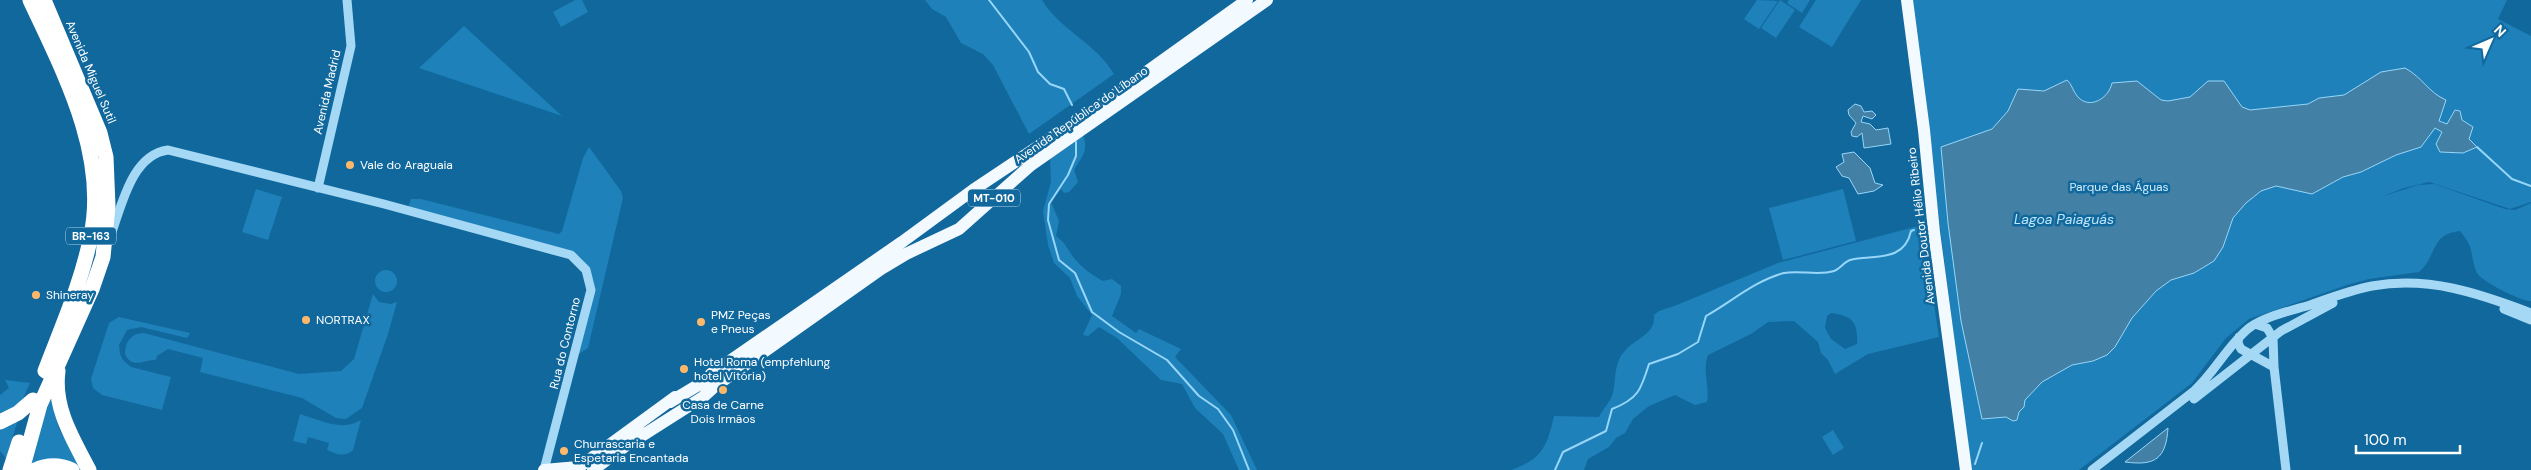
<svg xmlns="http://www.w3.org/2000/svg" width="2531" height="470" viewBox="0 0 2531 470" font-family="'DM Sans',sans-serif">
<rect width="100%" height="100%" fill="#10689d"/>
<path fill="#1f81ba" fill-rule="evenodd" d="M575,0h7l6,12 -27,15 -8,-15z
M925,0h117c18,30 54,43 72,74l-85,60 -36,-69 -10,-11 -22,-11 -15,-26 -14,-8z
M1757,0l21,1 -19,28 -15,-10z
M1780,0l15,10 -19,28 -15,-10z
M1789,0h21l-8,13 -15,-10z
M1816,0h45l-29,47 -33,-20z
M1911,0h596l-9,19 33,17v166l-21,7 -81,-27 -25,6 -23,9 37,-12 16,-1 71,25 10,1 16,-7v98c-9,1 -50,-20 -54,-28 -8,-19 -1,-23 -17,-42 -30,3 -23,26 -41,41l-50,7 -22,6 -98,34 -23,19 -34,45 -113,87h-108z
M464,26l98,90 -143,-48z
M1082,132c7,19 2,21 -8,38l4,12 -9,10 -5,1 -3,-4 -10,13 8,19 -3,15c9,6 12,14 18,22 8,10 18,17 29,23l9,-2 9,7v8l-9,22 24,17 3,-4 42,20 -6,8 56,58 26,55h-18l-16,-36 -28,-26 -13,-24 -21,-4 -44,-42 -18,-11 -11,9 -5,-1 9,-20 -15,-19 -7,-18 -16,-15 -6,-18 -5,-34 8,-29 -1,-26z
M589,147l32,44 2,7 -35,150 -9,6 -2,-1c9,-34 33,-82 -8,-102l-161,-44 3,-8h10l138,35 3,-3 21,-73z
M256,189l26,8 -14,43 -26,-8z
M1843,189l13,52 -73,19 -14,-52z
M1922,225l17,112 -71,17 -33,20 -7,-14 -7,-7 -3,-11 -24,-21 -26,1 -17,12 -43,21c-6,16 2,31 -1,47l-12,3 -20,-10 -26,11 -16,13 -8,14 -9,5 -7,9 -21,12 -4,11h-73c31,-11 36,-23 43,-54l45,1c4,-8 12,-16 14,-24 3,-14 1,-30 11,-41 11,-14 32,-17 30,-37l5,-4 18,-6 101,-42zM1831,313c22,3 27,9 26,31l-12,5 -14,-10 -6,-11 2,-12z
M375 281a11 11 0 1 1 22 0a11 11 0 1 1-22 0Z
M373,294l6,8 12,2 6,-2 -9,32 -26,74 -16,11 -10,-1 -34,-20 -102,-26 3,-14 -35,-9 -11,7 -1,4c-12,-1 -24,10 -31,-6 0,-12 6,-21 19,-21l155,41 42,-3 13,-12z
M119,317l71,16 -3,5 -46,-11 -14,3 -8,15 1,9 3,6 8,7 40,10 -9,33 -60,-15 -9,-7 -2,-9 18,-56z
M5,380l25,3 -10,22 -20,13v-23l9,-7z
M51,399l8,30 24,41h-54l9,-37z
M300,414c20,6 42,18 61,6l-8,30c-9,8 -16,4 -26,0l2,-7 -21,-6 -2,7 -13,-3z
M18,420l-12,38 -6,-7v-26z
M1833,430l11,18 -11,7 -11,-18z"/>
<path fill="#4280a5" stroke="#97d6f8" d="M2405,68c17,9 24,25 41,32l-7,21 8,3 8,-14 5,1 2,9 11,7 -4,12 8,8 -14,6 -23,-1 -4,-8 6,-12 -7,-4 -14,19 -25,8 -35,17 -18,5 -31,17 -36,-8 -15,5 -15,12 -13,15 -10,29 -9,14 -20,12 -23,7 -15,11 -24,27 -17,29 -8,8 -14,6 -21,4 -30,17 -17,18 -1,7 -5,5 -2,8 -4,1 -7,-4 -24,2 -21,-98 -13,-98 -7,-76 51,-18 16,-18 10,-22 26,2 23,-11c5,4 6,12 11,17 12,13 31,1 34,-14l25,-2 24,19 7,1 22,-4 18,-16h16l18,26 8,3 58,-6 11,-6 25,-3 37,-23z
M1855,104l6,2 3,6 8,-1 4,4 -4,4 -9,-3 -2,6 9,2 6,6 12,-2 3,16 -27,4 -2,-15 -5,4 -5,-1 -1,-4 5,-9 -7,-8 -1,-5z
M1854,152l16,16 5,15 8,2 -9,6 -16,3 -9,-16 -7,-2 -6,-9 8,-5 -2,-8z
M2168,428c-2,31 -13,38 -43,34z"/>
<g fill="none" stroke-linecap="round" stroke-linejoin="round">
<path stroke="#97d6f8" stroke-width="2" d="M989,0l40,52 9,20 12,12 14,5 8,16
M1076,142v14l-8,19 -19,29 -1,16 11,40 16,13 17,39 27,20 48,28 32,36 19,13 15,21 16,40
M2477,147l35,32 19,7
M1975,464l7,-21
M1555,470l8,-18 43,-21 6,-22c26,-10 29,-19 37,-45l29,-10 20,-12 8,-26c25,-14 50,-36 78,-43 16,-3 35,3 50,-2 6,-2 10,-9 16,-11 21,-6 54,4 61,-29l3,-1"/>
<path stroke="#a5d8f5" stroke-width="9" d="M318,188l33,-142 -4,-46
M109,240c12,-30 21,-85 59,-90l216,54 187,51 15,15 5,20 -47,180
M2504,309l27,11
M2255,324l12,4 6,10 1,29 12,103
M2239,337l-1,6 3,6 33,18
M2194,399l87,-68 52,-28
M2092,470l102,-79c21,-19 33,-45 55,-63 17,-12 41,-17 61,-23 20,-7 41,-15 62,-19 57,-10 106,7 159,27"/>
<path stroke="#f3faff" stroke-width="12" d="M1907,0l17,130 10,102 32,238
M670,402l35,-21 6,-7 191,-132 71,-52 126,-84 148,-106
M637,439l66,-42 11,-10 167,-118 25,-15 53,-25 72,-64 236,-165
M544,470l34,-3
M575,470l100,-73
M593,470l50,-37"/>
<path stroke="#fff" stroke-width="15" d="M30,0c33,71 78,154 61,235 -9,47 -29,91 -46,136
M58,371c-5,37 15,68 31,99
M0,422l18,-9 15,-13
M10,470l9,-28
M22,470l18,-65 52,-116 11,-32 5,-51 -2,-49 -6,-24 -56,-133
M35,470c13,-6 24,-6 37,0"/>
</g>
<g fill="#ffb869" stroke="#10689d" stroke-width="2">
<circle cx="350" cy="165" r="5"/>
<circle cx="36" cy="295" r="5"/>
<circle cx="306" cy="320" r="5"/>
<circle cx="701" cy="322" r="5"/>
<circle cx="684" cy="369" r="5"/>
<circle cx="723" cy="390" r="5"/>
<circle cx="564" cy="451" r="5"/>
</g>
<g text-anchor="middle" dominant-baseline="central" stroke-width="5" stroke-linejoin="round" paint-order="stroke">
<g fill="#10689d" stroke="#b7d2e2" stroke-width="1">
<rect x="968" y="189.5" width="52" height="17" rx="4"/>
<rect x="66" y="227.5" width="50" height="17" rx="4"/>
</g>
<g font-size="11" font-weight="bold" fill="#fff">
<text x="994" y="198">MT-010</text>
<text x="91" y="236">BR-163</text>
</g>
<g font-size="12" fill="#fff" stroke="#10689d">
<text transform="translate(91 72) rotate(67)">Avenida Miguel Sutil</text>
<text transform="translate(327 92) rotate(-77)">Avenida Madrid</text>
<text transform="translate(1081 115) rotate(-35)">Avenida República do Líbano</text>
<text transform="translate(1921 226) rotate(-97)">Avenida Doutor Hélio Ribeiro</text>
<text transform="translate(565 343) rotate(-76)">Rua do Contorno</text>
</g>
<g font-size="12" fill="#fff" stroke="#10689d" text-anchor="start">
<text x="360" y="165">Vale do Araguaia</text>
<text x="46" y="295">Shineray</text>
<text x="711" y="315">PMZ Peças<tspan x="711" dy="14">e Pneus</tspan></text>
<text x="316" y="320">NORTRAX</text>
<text x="694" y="362">Hotel Roma (empfehlung<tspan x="694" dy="14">hotel Vitória)</tspan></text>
<text x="723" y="405" text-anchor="middle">Casa de Carne<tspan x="723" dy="14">Dois Irmãos</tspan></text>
<text x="574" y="444">Churrascaria e<tspan x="574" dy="14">Espetaria Encantada</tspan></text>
</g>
<g font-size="12" fill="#ceedfe" stroke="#10689d">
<text x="2119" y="187">Parque das Águas</text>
</g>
<g font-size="14" font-style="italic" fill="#bee6fc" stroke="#10689d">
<text x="2064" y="219">Lagoa Paiaguás</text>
</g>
</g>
<g transform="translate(2491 40) rotate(45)" stroke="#10689d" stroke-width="4" paint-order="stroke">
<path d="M0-4L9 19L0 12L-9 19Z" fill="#ffffff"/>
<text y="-8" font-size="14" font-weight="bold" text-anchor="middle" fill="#ffffff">N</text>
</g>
<path d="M2356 445v8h104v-8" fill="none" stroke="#ffffff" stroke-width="2.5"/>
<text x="2364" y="445" font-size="15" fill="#ffffff" stroke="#10689d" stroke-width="4" paint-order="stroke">100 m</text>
</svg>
